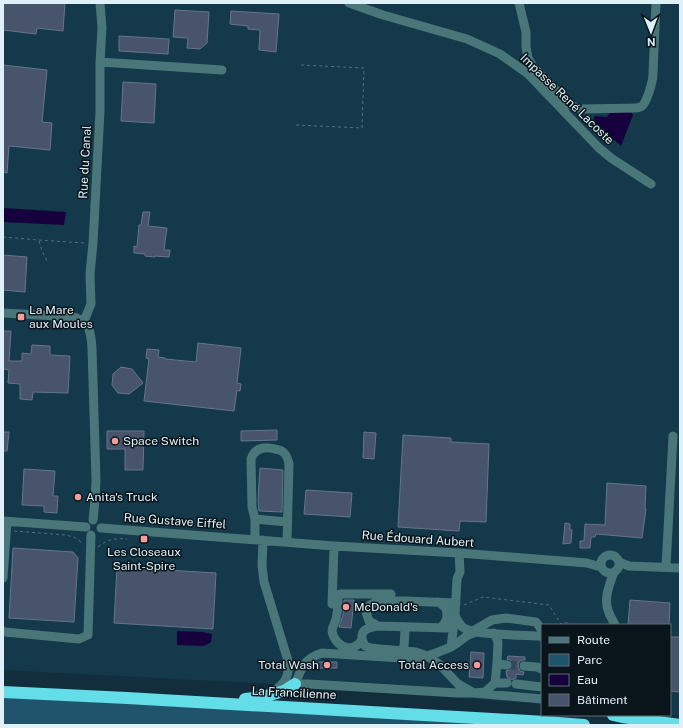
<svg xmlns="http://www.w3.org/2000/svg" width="683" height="728" viewBox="0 0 683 728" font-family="'Public Sans',sans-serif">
<rect width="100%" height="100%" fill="#122e3c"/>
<path fill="#13394a" d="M3,3h677v713l-10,-1v-90h-128v79l-285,-21 -254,-13z"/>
<path fill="#20546d" d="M3,697l523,28h-523z"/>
<path fill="#17003e" d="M611,111l20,1 2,3 -12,31 -28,-25 2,-5 12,1z
M3,208l63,4 -2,13 -61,-3z
M177,631l26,1 8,2h1l-1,8 -7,4 -27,-1z"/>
<path fill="#47546b" stroke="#67758d" d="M3,3h62l-2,28 -26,-3 -1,6 -33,-4z
M175,10l34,2 -2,31 -7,6 -13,-1 1,-10 -15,-1z
M231,11l48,3 -3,38 -17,-2 1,-20 -12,-1v-3l-18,-2z
M119,36l50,3 -1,15 -49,-3z
M3,65l44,5 -5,52 10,1 -2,27 -41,-4 -2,27 -4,-1z
M123,82l33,2 -2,39 -33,-2z
M143,212h7l-2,14 19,2 -3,22h6l-1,7 -14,-1v1l-10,-1v-2l-11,-1v-7l3,1 2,-22h2z
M3,255l24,2 -2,35 -22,-2z
M3,331h8l-2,30h13v-8l9,1 1,-9 18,1v9l20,1 -2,37 -35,-1 -1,8 -12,-1v-15l-12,-1 1,-13 -6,-1z
M198,343l43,5 -4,35 4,1 -1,7 -3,-1 -3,21 -90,-10 5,-42 -3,-1 1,-9 12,1 -1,7 7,1v1l31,3z
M121,367l11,2 11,14 -14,11 -11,-1 -6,-8 1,-11z
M277,430v10l-36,1v-10z
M107,431h37l-1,39h-18v-21h-18z
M3,432h6l-2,19h-4z
M364,432l12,1 -2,26 -11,-1z
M403,435l48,3v4l38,2 -3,78 -26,-1 -1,10 -61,-4z
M260,468l23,2 -1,42 -23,-1 -1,-12z
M24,469l31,2 -2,25h5l-1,17 -13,-1v-6l-22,-1z
M607,483l39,3 -1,23h1l-4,29 -46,-4 -1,3h-4l-1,11h-10v-7h4l1,-17 20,1z
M306,490l46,3 -2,24 -46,-3z
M565,523l5,1v6h2l-1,13 -8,1z
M13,548l60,4 5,6 -4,64 -65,-4z
M117,567l99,6 -3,56 -99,-6z
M344,600h10l-3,28 -12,-1 4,-12z
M630,600l40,3 -1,22h-41z
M670,637h10v55l-10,-1z
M471,652l13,1 -1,25 -14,-1z
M508,656l17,1v3h-3l-3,2 -1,4 2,5 4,1 -1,3 -7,-1v4l-4,2 -5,-3 -1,-6 6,-2 1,-4 -2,-5 -4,-1z
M316,662h21v6h-28z"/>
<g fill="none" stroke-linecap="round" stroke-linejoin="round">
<path stroke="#314b58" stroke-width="9" stroke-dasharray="9 4.5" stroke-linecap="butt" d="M507,665l17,1"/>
<path stroke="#58707c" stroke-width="1" stroke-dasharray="3 3" stroke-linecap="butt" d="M296,125l66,3 2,-60 -63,-3
M3,237l35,3 47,3
M39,241l3,10 5,10
M14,531l51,4 9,2 6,4 2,4
M98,547c10,-8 17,-9 29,-8
M464,605l19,-8 66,8 12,19
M559,625c5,-3 9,-3 13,0"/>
<path stroke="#497679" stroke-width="9" d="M349,3l34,12 84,24 33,15 27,19 72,75 12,10 40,26
M519,3l7,29v15l2,11 5,9 37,38 11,4 55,-1c1,0 5,-1 6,-2 5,-4 11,-25 11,-32l3,-71
M100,62l122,8
M3,313l71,4c16,5 17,16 18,31l4,132 -1,20 -2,20
M84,321l7,-17 -1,-30 3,-31 7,-132v-49l2,-34 -2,-25
M255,519l32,3
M3,521l83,6
M101,528l233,18 125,7 128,10 14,4
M255,539v-20l-3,-12 -1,-48c4,-11 13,-13 24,-10 3,1 6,1 8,3 4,3 5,7 6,12l-2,78
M263,540l-1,26 2,16 25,82c-1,14 -4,20 -17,28
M601 564a9 9 0 1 1 18 0a9 9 0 1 1-18 0Z
M619,562l10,4 51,2
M666,567l7,-131
M614,572c-5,14 -11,28 -5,41 2,4 4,8 6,12
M3,578l4,-56
M438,602l8,6c2,9 1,15 -6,20
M332,604l2,-58
M455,615c2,5 4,10 9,13 10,7 60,7 76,8l2,1
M453,624l-7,4 -68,-2 -9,-5 -3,-9 4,-7 10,-5 76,3
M378,626c-3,1 -8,1 -11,3 -7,3 -6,11 -2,17l6,2 9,1
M3,631l2,1 74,7 9,-4 3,-100
M473,631l19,-11 14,-2 30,4 6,8
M476,632l-8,3 -12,9 -5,3 -15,6 -19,6 -16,-1 -79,-5c-19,6 -20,15 -27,31h14l148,9h17l11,-1 10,-9 2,-19 10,1
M494,633l4,9 -1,22
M362,640c-4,5 -7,8 -14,8 -8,-1 -15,-9 -16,-17 0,-4 3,-8 4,-12 2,-7 2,-15 2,-22l2,-3h51
M451,647l4,-32 2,-36 3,-7 -1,-19
M401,650l3,-3 1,-17 -3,-3
M369,656l11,-7 36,3 11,4 12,8 19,20 16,9 68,6
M524,666l13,1 5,2
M495,683h12
M516,684l26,3"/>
<path stroke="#63dde7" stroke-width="12" d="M3,692l124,6 418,24 39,3
M245,699l17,-2 22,-6 11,-7
M613,715l9,2 58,8"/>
</g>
<g fill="#f59b9b" stroke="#09151b" stroke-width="1.5">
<rect x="17" y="313" width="8" height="8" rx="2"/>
<circle cx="115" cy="441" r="4"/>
<circle cx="78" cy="497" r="4"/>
<rect x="140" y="535" width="8" height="8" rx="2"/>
<circle cx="346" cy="607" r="4"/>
<circle cx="327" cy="665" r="4"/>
<circle cx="477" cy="665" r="4"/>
</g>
<g text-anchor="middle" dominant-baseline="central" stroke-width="3" stroke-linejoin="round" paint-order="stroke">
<g font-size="12" fill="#e0f0f9" stroke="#09151b">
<text transform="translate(567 99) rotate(44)">Impasse René Lacoste</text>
<text transform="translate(85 162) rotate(-87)">Rue du Canal</text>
<text transform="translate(175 521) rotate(4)">Rue Gustave Eiffel</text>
<text transform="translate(418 539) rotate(4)">Rue Édouard Aubert</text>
<text transform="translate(294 693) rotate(3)">La Francilienne</text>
</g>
<g font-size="12" fill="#e0f0f9" stroke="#09151b" text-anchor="start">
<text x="29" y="310">La Mare<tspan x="29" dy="14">aux Moules</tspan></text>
<text x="123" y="441">Space Switch</text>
<text x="86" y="497">Anita's Truck</text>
<text x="144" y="552" text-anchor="middle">Les Closeaux<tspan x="144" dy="14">Saint-Spire</tspan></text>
<text x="354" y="607">McDonald's</text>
<text x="319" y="665" text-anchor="end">Total Wash</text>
<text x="469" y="665" text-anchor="end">Total Access</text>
</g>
</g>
<rect width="683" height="728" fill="none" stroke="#e0f0f9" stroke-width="8"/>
<rect x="541" y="624" width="130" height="92" fill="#09151b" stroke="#5f6d74"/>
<rect x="549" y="637" width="20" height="6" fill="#497679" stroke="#5f6d74"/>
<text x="577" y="644" font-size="12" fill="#e0f0f9">Route</text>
<rect x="549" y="654" width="20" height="12" fill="#20546d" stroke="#5f6d74"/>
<text x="577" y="664" font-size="12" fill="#e0f0f9">Parc</text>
<rect x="549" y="674" width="20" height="12" fill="#17003e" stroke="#5f6d74"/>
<text x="577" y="684" font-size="12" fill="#e0f0f9">Eau</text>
<rect x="549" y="694" width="20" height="12" fill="#47546b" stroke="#5f6d74"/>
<text x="577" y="704" font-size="12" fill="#e0f0f9">Bâtiment</text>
<g transform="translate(651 32) rotate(179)" stroke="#09151b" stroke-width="3" paint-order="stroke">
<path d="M0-3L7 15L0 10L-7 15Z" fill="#e0f0f9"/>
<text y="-6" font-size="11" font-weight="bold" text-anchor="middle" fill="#e0f0f9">N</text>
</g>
</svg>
